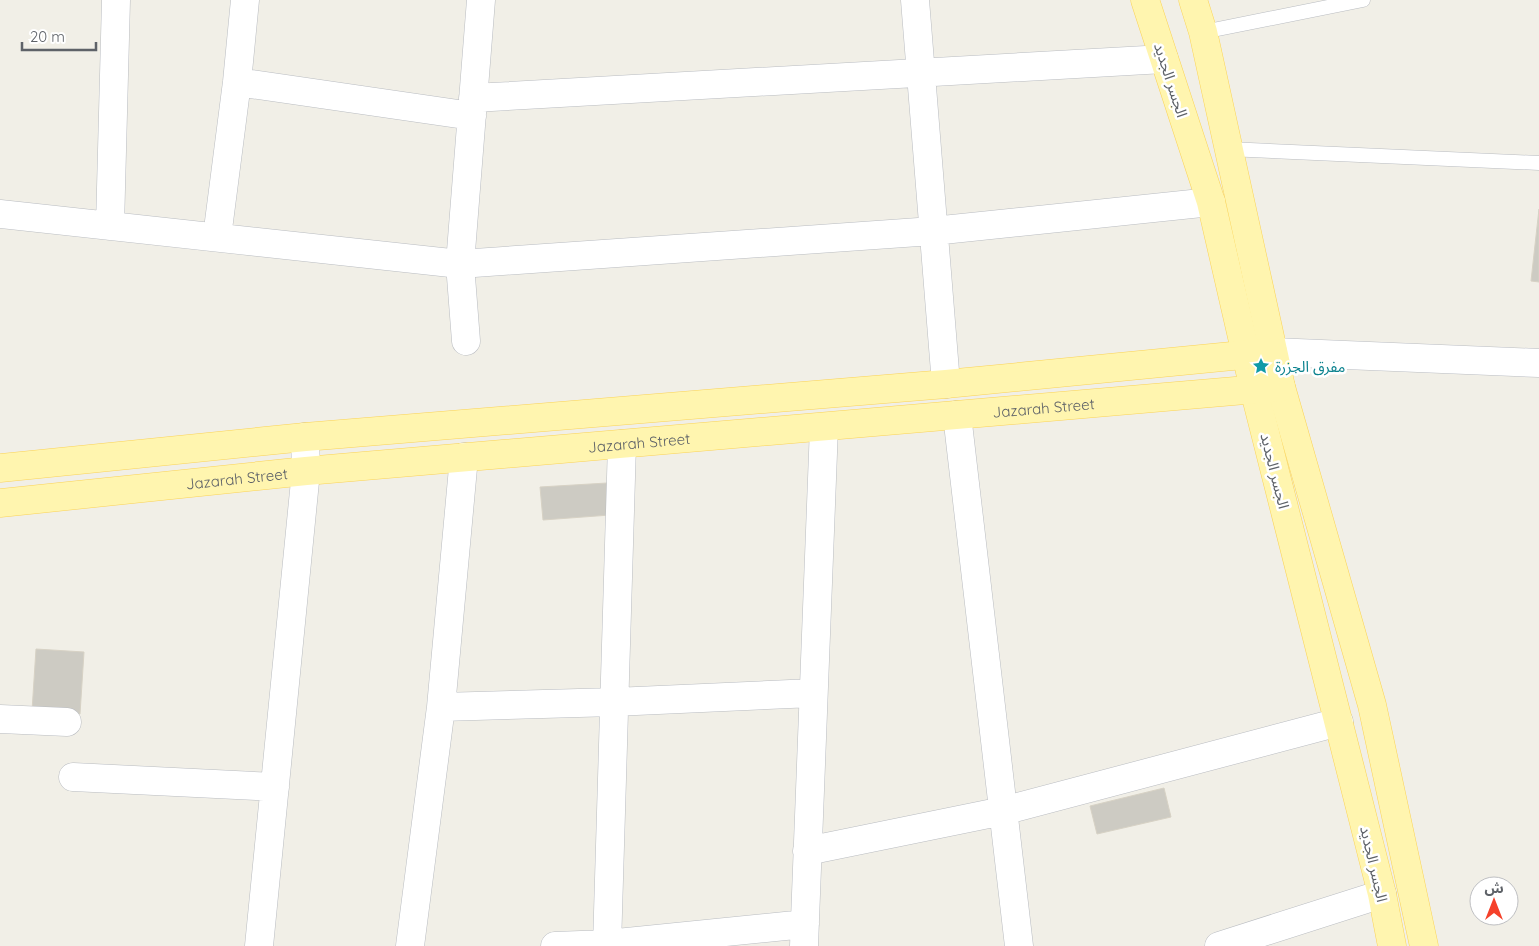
<svg xmlns="http://www.w3.org/2000/svg" width="1539" height="946" viewBox="0 0 1539 946" font-family="Quicksand,'Noto Sans Arabic',sans-serif">
<rect width="100%" height="100%" fill="#f1efe7"/>
<path fill="#cdcbc3" stroke="#d7d2c5" d="M1539,209v73l-8,-1z
M607,483l3,32 -67,5 -3,-33z
M36,649l48,3 -4,62 -48,-3z
M1164,788l7,29 -74,17 -7,-28z"/>
<g fill="none" stroke-linecap="round" stroke-linejoin="round">
<g stroke="#b9bcc1" stroke-width="15">
<path id="lane" d="M1203,32l160,-32
M1228,149l311,14"/>
</g>
<g stroke="#b9bcc1" stroke-width="29">
<path id="street" d="M915,0l31,384
M237,82l235,34
M473,98l691,-39
M0,214l460,50 473,-33 278,-29
M110,226l6,-226
M217,237l20,-155 8,-82
M466,341l-6,-77 21,-264
M957,415l62,531
M441,707l173,-5 199,-9
M0,719l67,3
M73,777l202,10
M807,851l196,-40 336,-89
M259,946l47,-475 -1,-34
M410,946l31,-239 23,-250
M555,946l52,-2 198,-20
M607,946l15,-502
M804,946l20,-519
M1219,946l163,-52"/>
</g>
<g stroke="#babdc3" stroke-width="29">
<path id="secondary" d="M1273,352l266,11"/>
</g>
<g stroke="#fbd357" stroke-width="29">
<g id="primary">
<path d="M1145,0l66,202 43,187 128,505 10,52"/>
<path d="M1193,0l10,32 78,355 91,318 52,241"/>
<path d="M0,468l305,-31 641,-53 327,-32"/>
<path id="s1" d="M0,503l306,-32 975,-84"/>
</g>
</g>
<use href="#lane" stroke="#fff" stroke-width="14"/>
<use href="#street" stroke="#fff" stroke-width="28"/>
<use href="#secondary" stroke="#fff" stroke-width="28"/>
<use href="#primary" stroke="#fff5af" stroke-width="28"/>
</g>
<defs>
<g id="sight-bare" transform="scale(1.35)"><path d="M0-6L1.8-2.2L6-1.7L2.9 1.2L3.7 5.4L0 3.3L-3.7 5.4L-2.9 1.2L-6-1.7L-1.8-2.2Z" fill="#0f9aa8" stroke="#fff" stroke-width="2.5" paint-order="stroke"/></g>
</defs>
<g fill-rule="evenodd">
<use href="#sight-bare" x="1261" y="366"/>
</g>
<g text-anchor="middle" dominant-baseline="central" stroke-width="5" stroke-linejoin="round" paint-order="stroke">
<g font-size="15" fill="#5e6268" stroke="#fff">
<text transform="translate(1171 80) rotate(72)">الجسر الجديد</text>
<text stroke="none"><textPath href="#s1" startOffset="1048">Jazarah Street</textPath></text>
<text stroke="none"><textPath href="#s1" startOffset="642">Jazarah Street</textPath></text>
<text transform="translate(1275 471) rotate(76)">الجسر الجديد</text>
<text stroke="none"><textPath href="#s1" startOffset="238">Jazarah Street</textPath></text>
<text transform="translate(1374 864) rotate(77)">الجسر الجديد</text>
</g>
<g font-size="15" fill="#0d838f" stroke="#fff" text-anchor="start">
<text x="1275" y="366">مفرق الجزرة</text>
</g>
</g>
<g transform="translate(1494 901)"><circle r="24" fill="#ffffff" stroke="#bfc0c3"/>
<path d="M0-4L9 19L0 12L-9 19Z" fill="#f5412a"/>
<text y="-8" font-size="14" font-weight="bold" text-anchor="middle" fill="#5e6268">ش</text>
</g>
<path d="M22 42v8h74v-8" fill="none" stroke="#5e6268" stroke-width="2.5"/>
<text x="30" y="42" font-size="15" fill="#5e6268" stroke="#ffffff" stroke-width="4" paint-order="stroke">20 m</text>
</svg>
